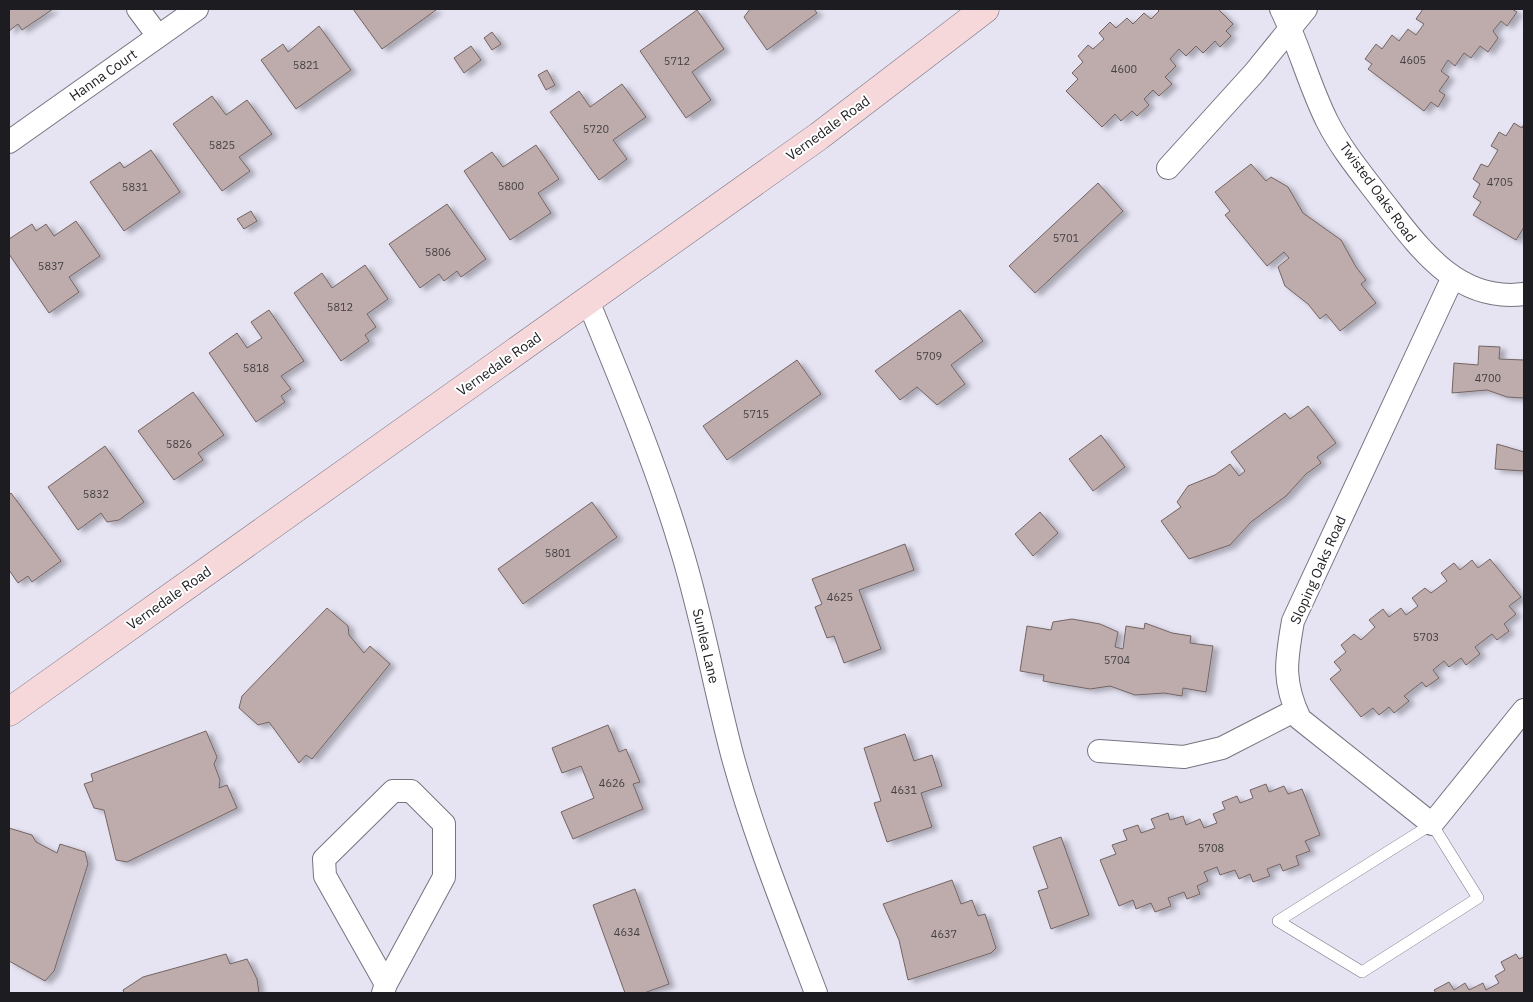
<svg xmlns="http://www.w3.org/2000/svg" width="1533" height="1002" viewBox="0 0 1533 1002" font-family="'IBM Plex Sans',sans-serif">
<defs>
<filter id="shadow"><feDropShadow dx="5.5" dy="3" stdDeviation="2.5" flood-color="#0004"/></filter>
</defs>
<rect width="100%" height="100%" fill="#e6e4f3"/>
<path fill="#bdacab" stroke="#746463" filter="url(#shadow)" d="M9,9h44l-31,21 -4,-6 -9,7z
M353,9h82l1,1 -54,39z
M750,9h64l3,4 -50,37 -23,-33z
M1157,9h61l15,15 -7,7 5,5 -11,11 -5,-6 -12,12 -7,-7 -10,10 -7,-7 -9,10 6,7 -11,11 7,7 -13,12 -6,-6 -9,9 5,6 -12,11 -5,-5 -11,10 -6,-7 -13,13 -36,-36 12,-12 -6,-6 11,-11 -5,-6 10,-11 5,4 11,-10 -5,-6 11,-11 6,6 11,-10 6,6 11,-11 7,6 8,-8z
M1423,9h89l5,3 -10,14 -6,-5 -8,10 5,7 -10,14 -8,-6 -9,12 -7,-5 -9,13 -7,-6 -7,11 8,6 -10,14 6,4 -7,12 -7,-5 -7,9 -56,-42 4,-5 -7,-5 11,-15 6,5 10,-14 7,6 9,-12 8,6 8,-11 -8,-5z
M697,10l27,39 -32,23 19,28 -25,18 -46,-67z
M319,26l32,44 -55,39 -35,-49 22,-16 5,8z
M492,32l9,12 -9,6 -8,-12z
M471,46l10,14 -17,13 -10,-15z
M547,70l8,15 -9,5 -8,-15z
M622,84l24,33 -33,23 14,19 -28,21 -49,-68 29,-21 11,16z
M212,96l14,19 21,-15 25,34 -33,23 11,14 -28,20 -49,-67z
M1514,123l8,5 2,-4v103l-8,13 -43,-25 8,-13 -8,-5 7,-13 -7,-5 8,-15 7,3 10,-17 -7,-4 8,-14 7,4z
M536,145l23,34 -21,14 13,20 -41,27 -46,-69 28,-19 11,15z
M151,150l29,42 -56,39 -34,-49 30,-20 4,6z
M1251,164l15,17 5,-4 17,10 15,26 38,27 15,27 10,13 -5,4 15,19 -36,28 -14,-17 -6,5 -12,-15 -23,-18 -7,-19 11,-9 -5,-6 -17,14 -42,-51 5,-4 -15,-19z
M1098,183l25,28 -88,82 -26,-27z
M447,204l39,55 -25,18 -4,-6 -13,10 -5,-7 -19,14 -31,-44z
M251,211l6,10 -13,8 -7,-10z
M76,221l24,35 -31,21 10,15 -30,21 -40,-59v-15l23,-15 4,7 10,-7 8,12z
M365,265l23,34 -21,15 9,13 -11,8 4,6 -28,20 -47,-68 28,-20 10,15z
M269,310l35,51 -23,15 10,13 -10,7 4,6 -29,20 -47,-69 28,-20 10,15 15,-10 -11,-16z
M960,310l23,31 -32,24 14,19 -28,21 -20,-18 -17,13 -25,-29z
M1479,346l21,1 -1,12 25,1v38l-17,-1 -20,-7 -35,3 2,-30 24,2z
M797,360l24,34 -94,66 -24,-34z
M193,392l31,43 -26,18 5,7 -29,20 -36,-49z
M1308,406l28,37 -19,14 4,6 -15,11 -20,22 -35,26 -21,23 -41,14 -28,-38 20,-14 -4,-5 11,-16 27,-11 15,-11 9,12 6,-5 -14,-19 54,-39 5,6z
M1101,435l24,32 -32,24 -24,-32z
M1497,444l27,8v19l-29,-2z
M105,446l39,56 -25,18 -12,2 -6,-9 -23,17 -30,-43z
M11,493l50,68 -29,21 -4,-6 -10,7 -9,-13v-75z
M592,502l25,35 -94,67 -25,-35z
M1040,512l18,21 -25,23 -18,-22z
M905,544l9,26 -55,20 22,59 -37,14 -10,-27 -7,2 -12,-31 7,-3 -10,-25z
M1490,559l31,38 -12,9 7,8 -12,10 5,7 -12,9 -5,-6 -17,13 5,7 -14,11 -5,-7 -12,9 -5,-6 -11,9 6,8 -13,9 -4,-5 -18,14 5,5 -15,12 -5,-6 -10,8 -6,-7 -12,9 -31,-38 11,-9 -7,-8 12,-10 -5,-7 13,-11 7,6 14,-13 -6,-7 14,-11 6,8 12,-9 5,7 12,-9 -6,-8 13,-10 6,5 16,-12 -6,-8 13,-10 6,7 12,-10 6,8z
M327,608l21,18 1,9 15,18 6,-7 20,18 -78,95 -6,-4 -7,8 -30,-41 -11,3 -19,-17 3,-12z
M1072,619l28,5 18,8 -3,15 8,2 3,-23 18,3 1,-6 27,10 19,3 -1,7 23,3 -7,46 -23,-4 -1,8 -18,-3 -29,2 -25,-9 -20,3 -47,-8 1,-6 -24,-4 7,-45 24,4 2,-8z
M608,725l11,27 7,-3 14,33 -7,2 10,25 -70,30 -12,-27 33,-14 -13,-32 -19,7 -10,-25z
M206,731l11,26 -3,7 6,16 -1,8 8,-3 10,23 -110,54 -11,-2 -12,-50 -10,-2 -10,-24 9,-3 -2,-7z
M905,734l9,27 18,-6 10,31 -21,7 11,34 -45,15 -13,-39 7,-2 -17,-53z
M1266,784l3,8 15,-6 4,8 14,-5 18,46 -15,6 5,10 -14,5 3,9 -16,6 -3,-7 -13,5 3,7 -17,6 -3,-8 -11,5 -4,-9 -15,5 -3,-8 -13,5 4,9 -11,5 3,8 -13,5 -3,-7 -16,6 3,8 -16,6 -4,-9 -15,6 -3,-9 -14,6 -19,-46 16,-6 -4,-9 15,-5 -4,-10 15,-5 3,8 14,-5 -4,-9 17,-6 2,7 13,-4 3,9 14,-6 4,9 13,-5 -4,-9 12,-5 -3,-7 15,-6 3,7 13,-5 -3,-8z
M9,828l23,7 4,7 21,11 3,-9 25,8 3,12 -34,107 -9,10 -36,-20z
M1061,837l28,78 -38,14 -13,-38 10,-3 -15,-41z
M952,880l9,24 11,-4 6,16 7,-2 11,34 -5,5 -83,27 -9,-40 -16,-36z
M635,889l34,95 -25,9h-19l-32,-88z
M226,954l4,10 17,-5 10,20 2,14h-135l-1,-3 20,-13z
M1516,954l3,5 5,-2v36h-88l-2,-3 15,-8 5,8 11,-7 4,7 14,-7 3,7 13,-7 -4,-7 10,-6 -4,-8z"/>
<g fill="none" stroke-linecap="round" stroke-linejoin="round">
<g stroke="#767481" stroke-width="12">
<path id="lane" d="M1432,824l46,74 -116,74 -84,-51z"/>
</g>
<g stroke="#767481" stroke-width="24">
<path id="street" d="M138,9l20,27
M1281,9c18,36 28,76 46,112 14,28 35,53 54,78 37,47 75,104 143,95
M9,142l188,-133
M1168,168l86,-95 52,-64
M1453,277l-160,344c-7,40 -11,60 7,98l132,105 92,-114
M588,301c33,80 67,161 92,244 22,70 34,142 53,213 22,80 54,158 83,235
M1099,751l85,6 38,-9 74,-38
M383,993l3,-9 58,-107v-53l-33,-33h-18l-69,68 1,17 61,108"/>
</g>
<g stroke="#767481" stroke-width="29">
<path id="secondary" d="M9,712l810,-576 166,-127"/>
</g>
<use href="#lane" stroke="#fff" stroke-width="11"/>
<use href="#street" stroke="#fff" stroke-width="22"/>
<use href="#secondary" stroke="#f6d7da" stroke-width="28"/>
</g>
<g text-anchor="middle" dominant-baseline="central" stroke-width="4" stroke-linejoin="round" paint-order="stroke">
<g font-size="11" fill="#454044">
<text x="1413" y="60">4605</text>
<text x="677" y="61">5712</text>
<text x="306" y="65">5821</text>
<text x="1124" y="69">4600</text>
<text x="596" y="129">5720</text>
<text x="222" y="145">5825</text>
<text x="1500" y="182">4705</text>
<text x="511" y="186">5800</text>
<text x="135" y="187">5831</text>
<text x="1066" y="238">5701</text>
<text x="438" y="252">5806</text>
<text x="51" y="266">5837</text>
<text x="340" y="307">5812</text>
<text x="929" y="356">5709</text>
<text x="256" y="368">5818</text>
<text x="1488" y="378">4700</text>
<text x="756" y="414">5715</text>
<text x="179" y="444">5826</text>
<text x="96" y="494">5832</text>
<text x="558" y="553">5801</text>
<text x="840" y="597">4625</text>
<text x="1426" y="637">5703</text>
<text x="1117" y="660">5704</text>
<text x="612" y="783">4626</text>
<text x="904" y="790">4631</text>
<text x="1211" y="848">5708</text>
<text x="627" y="932">4634</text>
<text x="944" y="934">4637</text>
</g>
<g font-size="14" fill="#1d1c21" stroke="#fff">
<text transform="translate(103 75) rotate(-35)">Hanna Court</text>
<text transform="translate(828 128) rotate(-36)">Vernedale Road</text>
<text transform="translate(1378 192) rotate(54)">Twisted Oaks Road</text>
<text transform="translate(499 364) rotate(-35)">Vernedale Road</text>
<text transform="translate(1318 570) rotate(-66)">Sloping Oaks Road</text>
<text transform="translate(169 598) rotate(-35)">Vernedale Road</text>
<text transform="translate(706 646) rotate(77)">Sunlea Lane</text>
</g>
</g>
<rect width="1533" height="1002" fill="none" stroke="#1d1c21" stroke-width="20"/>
</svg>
